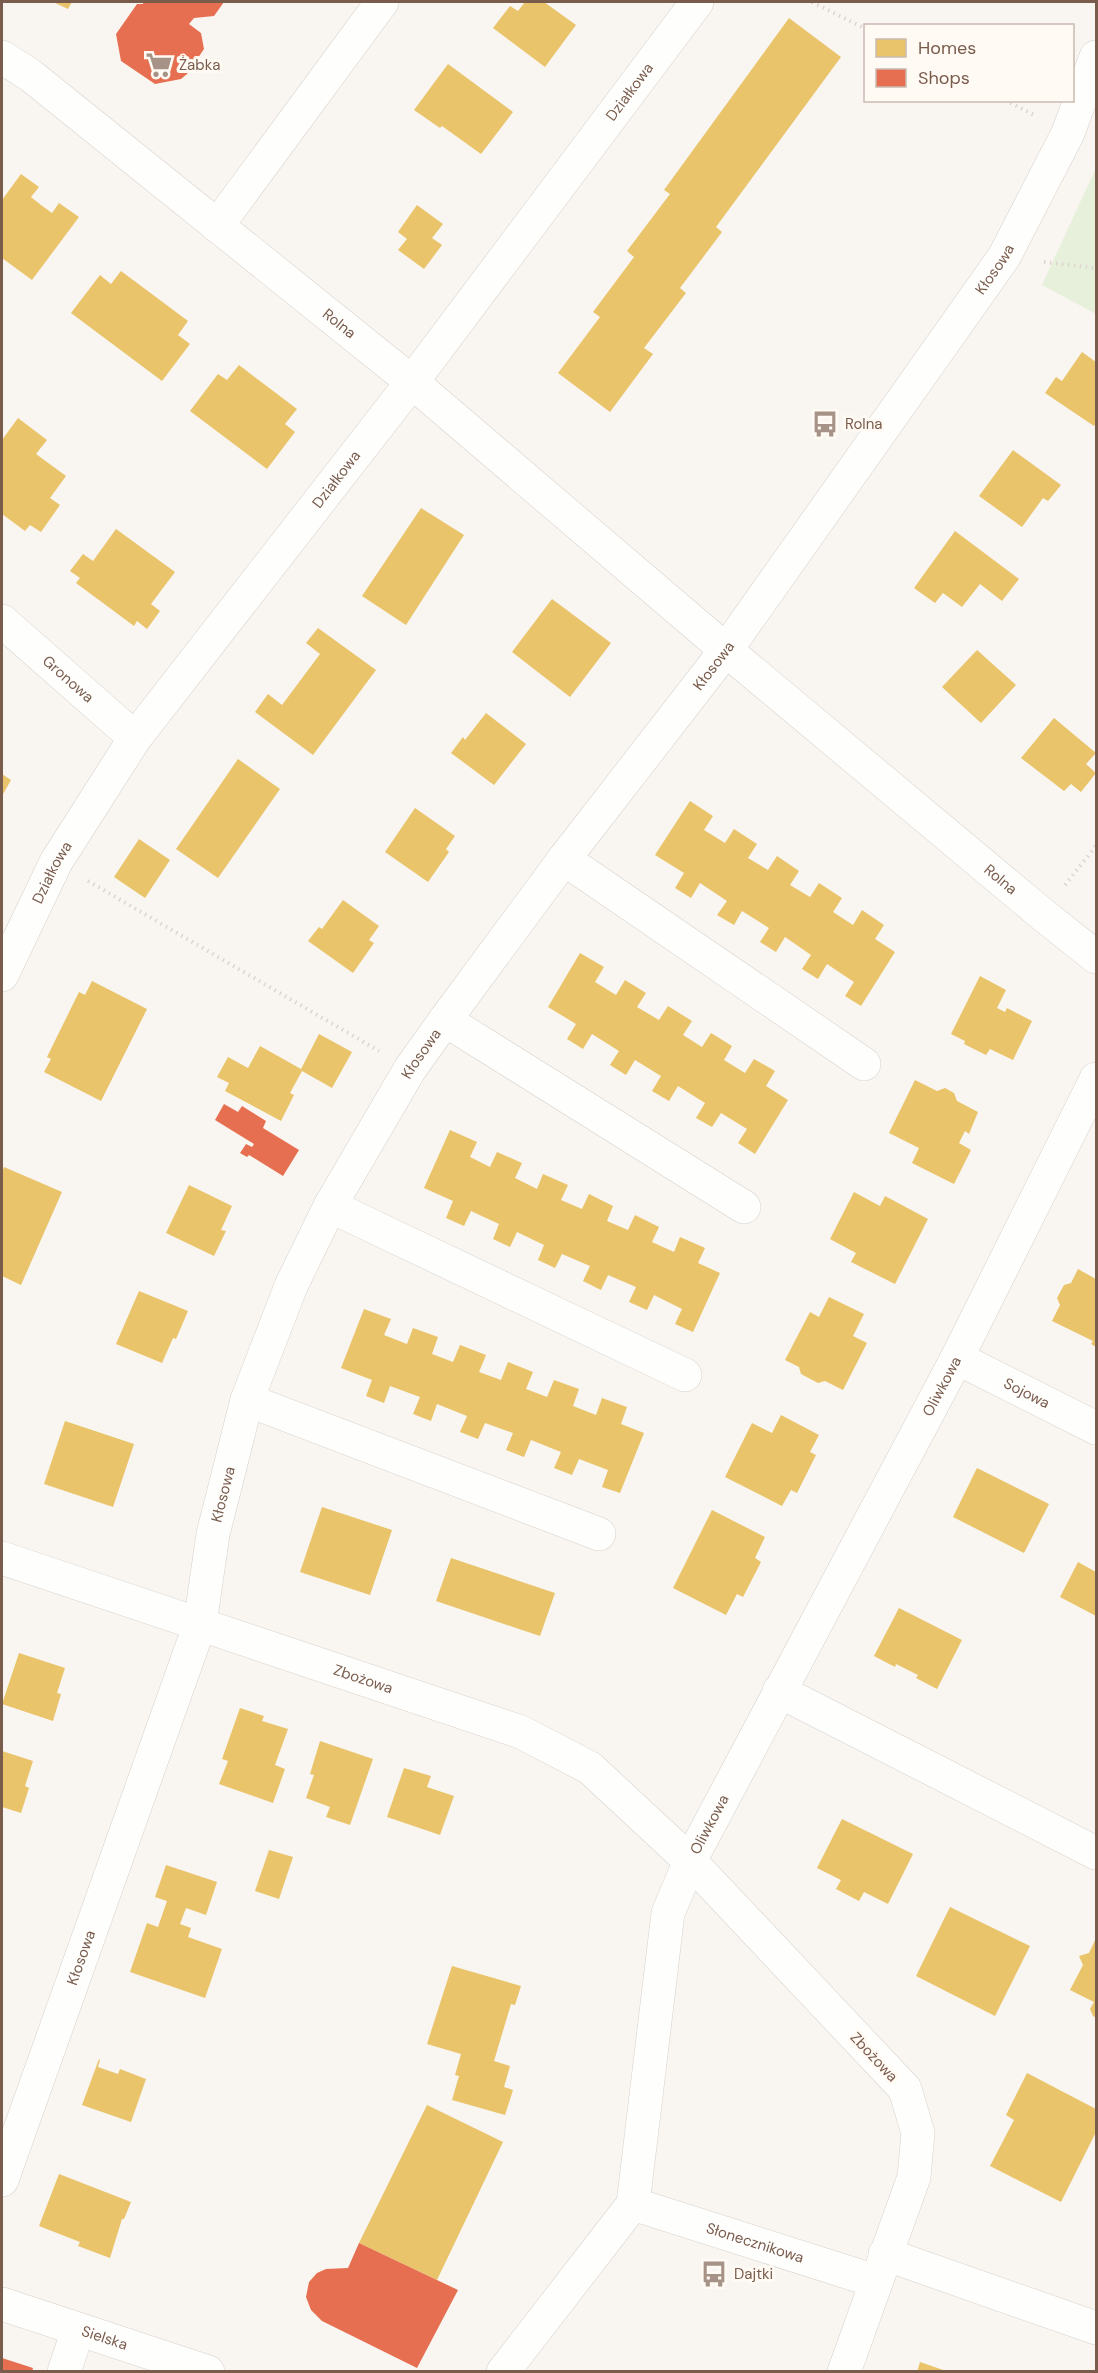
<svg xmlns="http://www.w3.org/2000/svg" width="1098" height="2373" viewBox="0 0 1098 2373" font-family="'DM Sans',sans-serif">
<rect width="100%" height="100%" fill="#f9f5f0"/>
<path fill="#e7f0db" d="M1096,168v146l-54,-29z"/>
<path fill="#e9c46a" d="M53,2h19l-4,7z
M525,2h19l32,23 -31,42 -52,-39 17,-22 8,5z
M789,18l52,39 -125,170 6,5 -42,56 6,5 -42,55 9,6 -43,58 -52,-39 42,-56 -7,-5 41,-55 -7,-6 43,-57 -6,-4z
M448,64l65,48 -32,42 -39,-28 -2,2 -26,-18z
M21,174l18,13 -8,10 10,8 11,8 7,-10 20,14 -47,63 -30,-22v-58z
M417,205l26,19 -11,14 10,7 -18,24 -26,-19 9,-11 -9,-7z
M121,271l67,50 -10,14 12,9 -28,37 -91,-68 29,-38 11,9z
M1082,352l14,10v61l-2,3 -49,-33 11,-16 6,4z
M239,365l58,44 -12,15 10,8 -28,37 -77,-58 28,-37 9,6z
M18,418l29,22 -11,14 30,22 -16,22 10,7 -19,27 -11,-7 -5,6 -23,-17v-74z
M1013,450l48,35 -13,16 -5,-3 -21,29 -43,-31z
M421,508l43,27 -58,90 -44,-29z
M116,529l59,43 -24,32 9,7 -13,18 -10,-8 -3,5 -58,-43 4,-5 -10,-7 13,-17 10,7z
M955,531l64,48 -17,22 -22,-17 -18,23 -19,-14 -8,10 -21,-15z
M552,599l59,44 -41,54 -58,-45z
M318,628l58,42 -63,85 -58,-43 13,-18 14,11 38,-51 -14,-11z
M977,650l39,35 -35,38 -39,-36z
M486,713l40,31 -32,41 -43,-32 12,-16 2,3z
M1054,718l42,35 -10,11 10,9 -15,19 -10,-8 -7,7 -43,-33z
M238,759l42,30 -62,89 -42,-29z
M2,774l9,6 -9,16z
M690,801l23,15 -9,14 21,13 9,-14 23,15 -9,14 20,12 9,-14 22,15 -9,14 20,12 9,-14 23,15 -9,14 20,13 9,-15 22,15 -9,14 20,13 -34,54 -16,-10 9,-14 -27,-18 -9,15 -16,-10 9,-14 -26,-18 -9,15 -16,-10 9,-14 -27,-17 -8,14 -17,-10 10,-14 -27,-18 -9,15 -16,-10 9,-15 -29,-18z
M415,808l40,28 -9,13 3,3 -21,30 -43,-30z
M139,839l31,21 -25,38 -31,-21z
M343,900l36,26 -10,14 5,3 -21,30 -45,-32 11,-14 3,2z
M580,953l24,14 -9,15 21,13 9,-15 21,13 -9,14 22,13 9,-14 24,15 -9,14 19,12 9,-14 21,13 -8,14 21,13 9,-14 21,12 -9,15 22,14 -33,54 -17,-11 9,-14 -26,-16 -9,14 -16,-9 9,-15 -27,-17 -9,15 -17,-10 9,-15 -26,-16 -9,15 -16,-10 9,-14 -27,-17 -9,15 -16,-10 9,-15 -28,-17z
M980,976l26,14 -9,18 8,4 2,-4 25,13 -19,39 -23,-11 -4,6 -22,-11 1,-3 -14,-7z
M92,981l55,28 -46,92 -57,-29 7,-13 -4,-2 32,-65 6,3z
M319,1034l33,18 -20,36 -30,-17 -12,22 4,2 -13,26 -56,-30 4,-8 -12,-6 11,-20 20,11 12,-22 41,23z
M915,1080l22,11 8,-3 9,5 3,8 21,11 -9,22 -4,-3 -6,12 12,7 -17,34 -42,-21 7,-15 -30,-15z
M450,1130l27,12 -7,15 20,10 7,-15 25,11 -7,15 22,11 6,-15 25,11 -7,15 21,9 7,-15 24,12 -6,15 21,9 7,-15 24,12 -7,15 22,10 6,-15 25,11 -7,15 22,10 -27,59 -18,-8 7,-15 -28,-14 -7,15 -18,-8 7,-15 -28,-12 -7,15 -18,-9 7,-15 -28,-12 -7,14 -17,-8 6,-15 -27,-13 -7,15 -17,-8 6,-15 -28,-13 -7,15 -18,-8 7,-17 -29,-13z
M4,1167l58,25 -41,93 -19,-9v-103z
M189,1185l43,21 -11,24 5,1 -12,25 -48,-23z
M854,1192l26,14 5,-10 43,23 -33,65 -44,-22 5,-9 -26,-14z
M1078,1269l18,10v68l-5,-3 2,-3 -41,-20 8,-16 -3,-7 7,-13 7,-2z
M139,1291l49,20 -12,28 -3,-1 -11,25 -46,-19z
M829,1297l35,17 -11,22 14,7 -24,47 -18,-9 -7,2 -17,-9 -2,-7 -14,-7 25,-48 9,5z
M364,1309l27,10 -7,16 23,9 6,-16 25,9 -6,17 21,8 7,-17 26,10 -7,17 22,8 7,-18 25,10 -7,17 21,8 7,-17 25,9 -6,17 23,9 6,-17 25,9 -6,17 23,9 -24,60 -18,-6 6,-17 -29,-11 -7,16 -18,-7 7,-16 -30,-12 -7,17 -18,-7 7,-17 -28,-10 -7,16 -18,-7 7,-16 -30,-12 -6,17 -18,-7 7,-17 -30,-11 -6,17 -18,-7 6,-16 -31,-12z
M781,1415l38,20 -9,17 6,3 -19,38 -6,-3 -9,16 -57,-29 27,-54 20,10z
M65,1421l69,23 -21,63 -69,-23z
M977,1468l72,36 -25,49 -71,-36z
M322,1507l70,23 -22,65 -70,-23z
M712,1510l53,27 -10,21 6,4 -18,35 -6,-3 -11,21 -53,-27z
M451,1558l104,35 -15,43 -104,-35z
M1078,1562l18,10v44l-36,-19z
M899,1608l63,32 -25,49 -21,-11 2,-3 -22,-11 -1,3 -21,-11z
M19,1653l46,15 -8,25 4,1 -8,27 -51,-17z
M240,1708l24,8 -2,5 26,8 -13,36 10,4 -12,34 -54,-19 9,-23 -6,-2z
M320,1741l53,18 -23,66 -24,-8 4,-10 -24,-9 8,-23 -4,-1z
M2,1751l31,10 -8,25 4,2 -8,25 -19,-6z
M404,1768l27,8 -4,11 27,9 -14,39 -53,-18z
M842,1819l71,35 -25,50 -24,-12 -5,9 -23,-12 5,-9 -24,-12z
M269,1850l24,7 -14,42 -24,-8z
M166,1865l51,17 -11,33 -20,-7 -6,16 11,4 -3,9 34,12 -17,49 -75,-26 17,-49 11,4 9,-26 -12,-4z
M950,1907l80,39 -35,70 -79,-40z
M1096,1938v80l-3,-2 -3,-7 4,-7 -24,-12 13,-25 -4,-9 10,-3z
M452,1966l69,20 -6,19 -4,-1 -17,57 16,5 -6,21 9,3 -8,25 -53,-15 7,-24 -4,-1 6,-21 -34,-10z
M99,2059l1,1 -2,7 20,7 2,-5 26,10 -15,43 -49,-17z
M1027,2073l69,36v23l-35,70 -71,-36 24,-46 -8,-5z
M427,2105l76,37 -66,138 -78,-37z
M59,2174l72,28 -7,17h-2l-12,39 -32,-12 2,-4 -41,-16z
M920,2362l26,9v1h-29z"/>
<path fill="#e76f51" d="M143,2h81l-10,14 -20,2 -5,6 12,9 3,16 -17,25 -6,5 -26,5 -34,-23 -5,-27 21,-30h6z
M224,1104l14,8 4,-6 24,15 -3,7 36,22 -16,26 -34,-21 -2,2 -7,-4 6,-9 6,3 2,-3 -39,-24z
M359,2243l99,47 -41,78 -95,-47 -11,-11 -5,-13 3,-15 8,-9 9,-4 22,-1z
M2,2358l31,10 -1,4h-30z"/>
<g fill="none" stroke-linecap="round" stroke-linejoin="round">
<g stroke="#d7d1cb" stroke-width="34">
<g id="minor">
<path id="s1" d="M2,57l28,18 382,307 314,268 316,264 54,43"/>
<path d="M217,226l165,-224"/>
<path id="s2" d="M2,621l133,117"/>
<path d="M564,859l300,205"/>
<path id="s3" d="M2,975l54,-113 79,-124 277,-356 285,-380"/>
<path d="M445,1020l299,187"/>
<path d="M330,1206l355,169"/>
<path id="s4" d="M957,1358l139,70"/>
<path d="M247,1400l352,134"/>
<path id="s5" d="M2,1558l519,174 69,36 100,93 -22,52 -35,291 -130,168"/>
<path d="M779,1691l317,162"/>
<path id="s6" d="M2,2180l198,-556 13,-90 34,-134 44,-114 39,-80 80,-137 35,-49 119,-161 162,-209 278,-393 64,-124 28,-76"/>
<path id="s7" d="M633,2204l242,77"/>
<path d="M885,2254l211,74"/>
<path id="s8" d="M2,2304l206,68"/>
<path d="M64,2372l14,-42"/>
<path id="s9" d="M844,2372l70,-195 4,-44 -13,-44 -215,-228 267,-503 139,-279"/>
</g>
</g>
<path stroke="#dcd5d0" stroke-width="4" stroke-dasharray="1.5 4.5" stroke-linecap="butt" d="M812,2l54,27
M1005,100l31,16
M1044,262l52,6
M88,881l291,170
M1065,885l31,-39"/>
<use href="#minor" stroke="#fefefd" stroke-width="33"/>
</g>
<defs>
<g id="supermarket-bare" transform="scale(2.07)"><path d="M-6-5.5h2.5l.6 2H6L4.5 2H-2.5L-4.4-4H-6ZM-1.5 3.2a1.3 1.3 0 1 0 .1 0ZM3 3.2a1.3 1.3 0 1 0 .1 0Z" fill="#a69286" stroke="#fffaf3" stroke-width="2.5" paint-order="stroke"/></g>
<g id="bus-bare" transform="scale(2.07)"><path d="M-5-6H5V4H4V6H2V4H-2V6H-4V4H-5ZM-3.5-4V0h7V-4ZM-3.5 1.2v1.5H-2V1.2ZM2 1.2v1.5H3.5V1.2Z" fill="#a69286" stroke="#fffaf3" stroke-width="2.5" paint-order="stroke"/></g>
</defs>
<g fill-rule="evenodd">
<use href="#supermarket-bare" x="159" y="65"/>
<use href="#bus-bare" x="825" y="424"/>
<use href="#bus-bare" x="714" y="2274"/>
</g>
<g text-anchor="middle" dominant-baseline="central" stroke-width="6" stroke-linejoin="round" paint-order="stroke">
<g font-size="15" fill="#7a5c4d" stroke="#fffaf3" text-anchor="start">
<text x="179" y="65">Żabka</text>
<text x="845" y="424">Rolna</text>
<text x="734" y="2274">Dajtki</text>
</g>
<g font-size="15" fill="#7a5c4d" stroke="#fffaf3">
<text stroke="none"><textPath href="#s3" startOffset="1086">Działkowa</textPath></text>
<text stroke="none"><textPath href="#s6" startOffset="2180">Kłosowa</textPath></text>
<text stroke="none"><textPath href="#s1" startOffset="430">Rolna</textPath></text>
<text stroke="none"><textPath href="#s3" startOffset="600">Działkowa</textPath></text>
<text stroke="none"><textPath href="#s6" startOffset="1694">Kłosowa</textPath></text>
<text stroke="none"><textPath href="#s2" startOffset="88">Gronowa</textPath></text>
<text stroke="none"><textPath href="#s3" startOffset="114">Działkowa</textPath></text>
<text stroke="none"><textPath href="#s1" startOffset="1294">Rolna</textPath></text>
<text stroke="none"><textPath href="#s6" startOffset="1208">Kłosowa</textPath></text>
<text stroke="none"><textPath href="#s9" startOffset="1148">Oliwkowa</textPath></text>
<text stroke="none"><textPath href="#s4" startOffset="78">Sojowa</textPath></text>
<text stroke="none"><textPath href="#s6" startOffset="722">Kłosowa</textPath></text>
<text stroke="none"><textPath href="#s5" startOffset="381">Zbożowa</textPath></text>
<text stroke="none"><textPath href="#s9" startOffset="652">Oliwkowa</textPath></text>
<text stroke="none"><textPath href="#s6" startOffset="236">Kłosowa</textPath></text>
<text transform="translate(874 2057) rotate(47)">Zbożowa</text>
<text stroke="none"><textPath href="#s7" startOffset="128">Słonecznikowa</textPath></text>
<text stroke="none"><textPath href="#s8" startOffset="108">Sielska</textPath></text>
</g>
</g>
<rect width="1098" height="2373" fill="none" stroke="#7a5c4d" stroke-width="6"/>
<rect x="864" y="24" width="210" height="78" fill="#fffaf3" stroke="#cabbb1" stroke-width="1.5"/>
<rect x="876" y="39" width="30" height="18" fill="#e9c46a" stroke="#cabbb1" stroke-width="1.5"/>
<text x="918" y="54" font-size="18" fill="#7a5c4d">Homes</text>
<rect x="876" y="69" width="30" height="18" fill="#e76f51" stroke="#cabbb1" stroke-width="1.5"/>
<text x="918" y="84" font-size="18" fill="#7a5c4d">Shops</text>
</svg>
